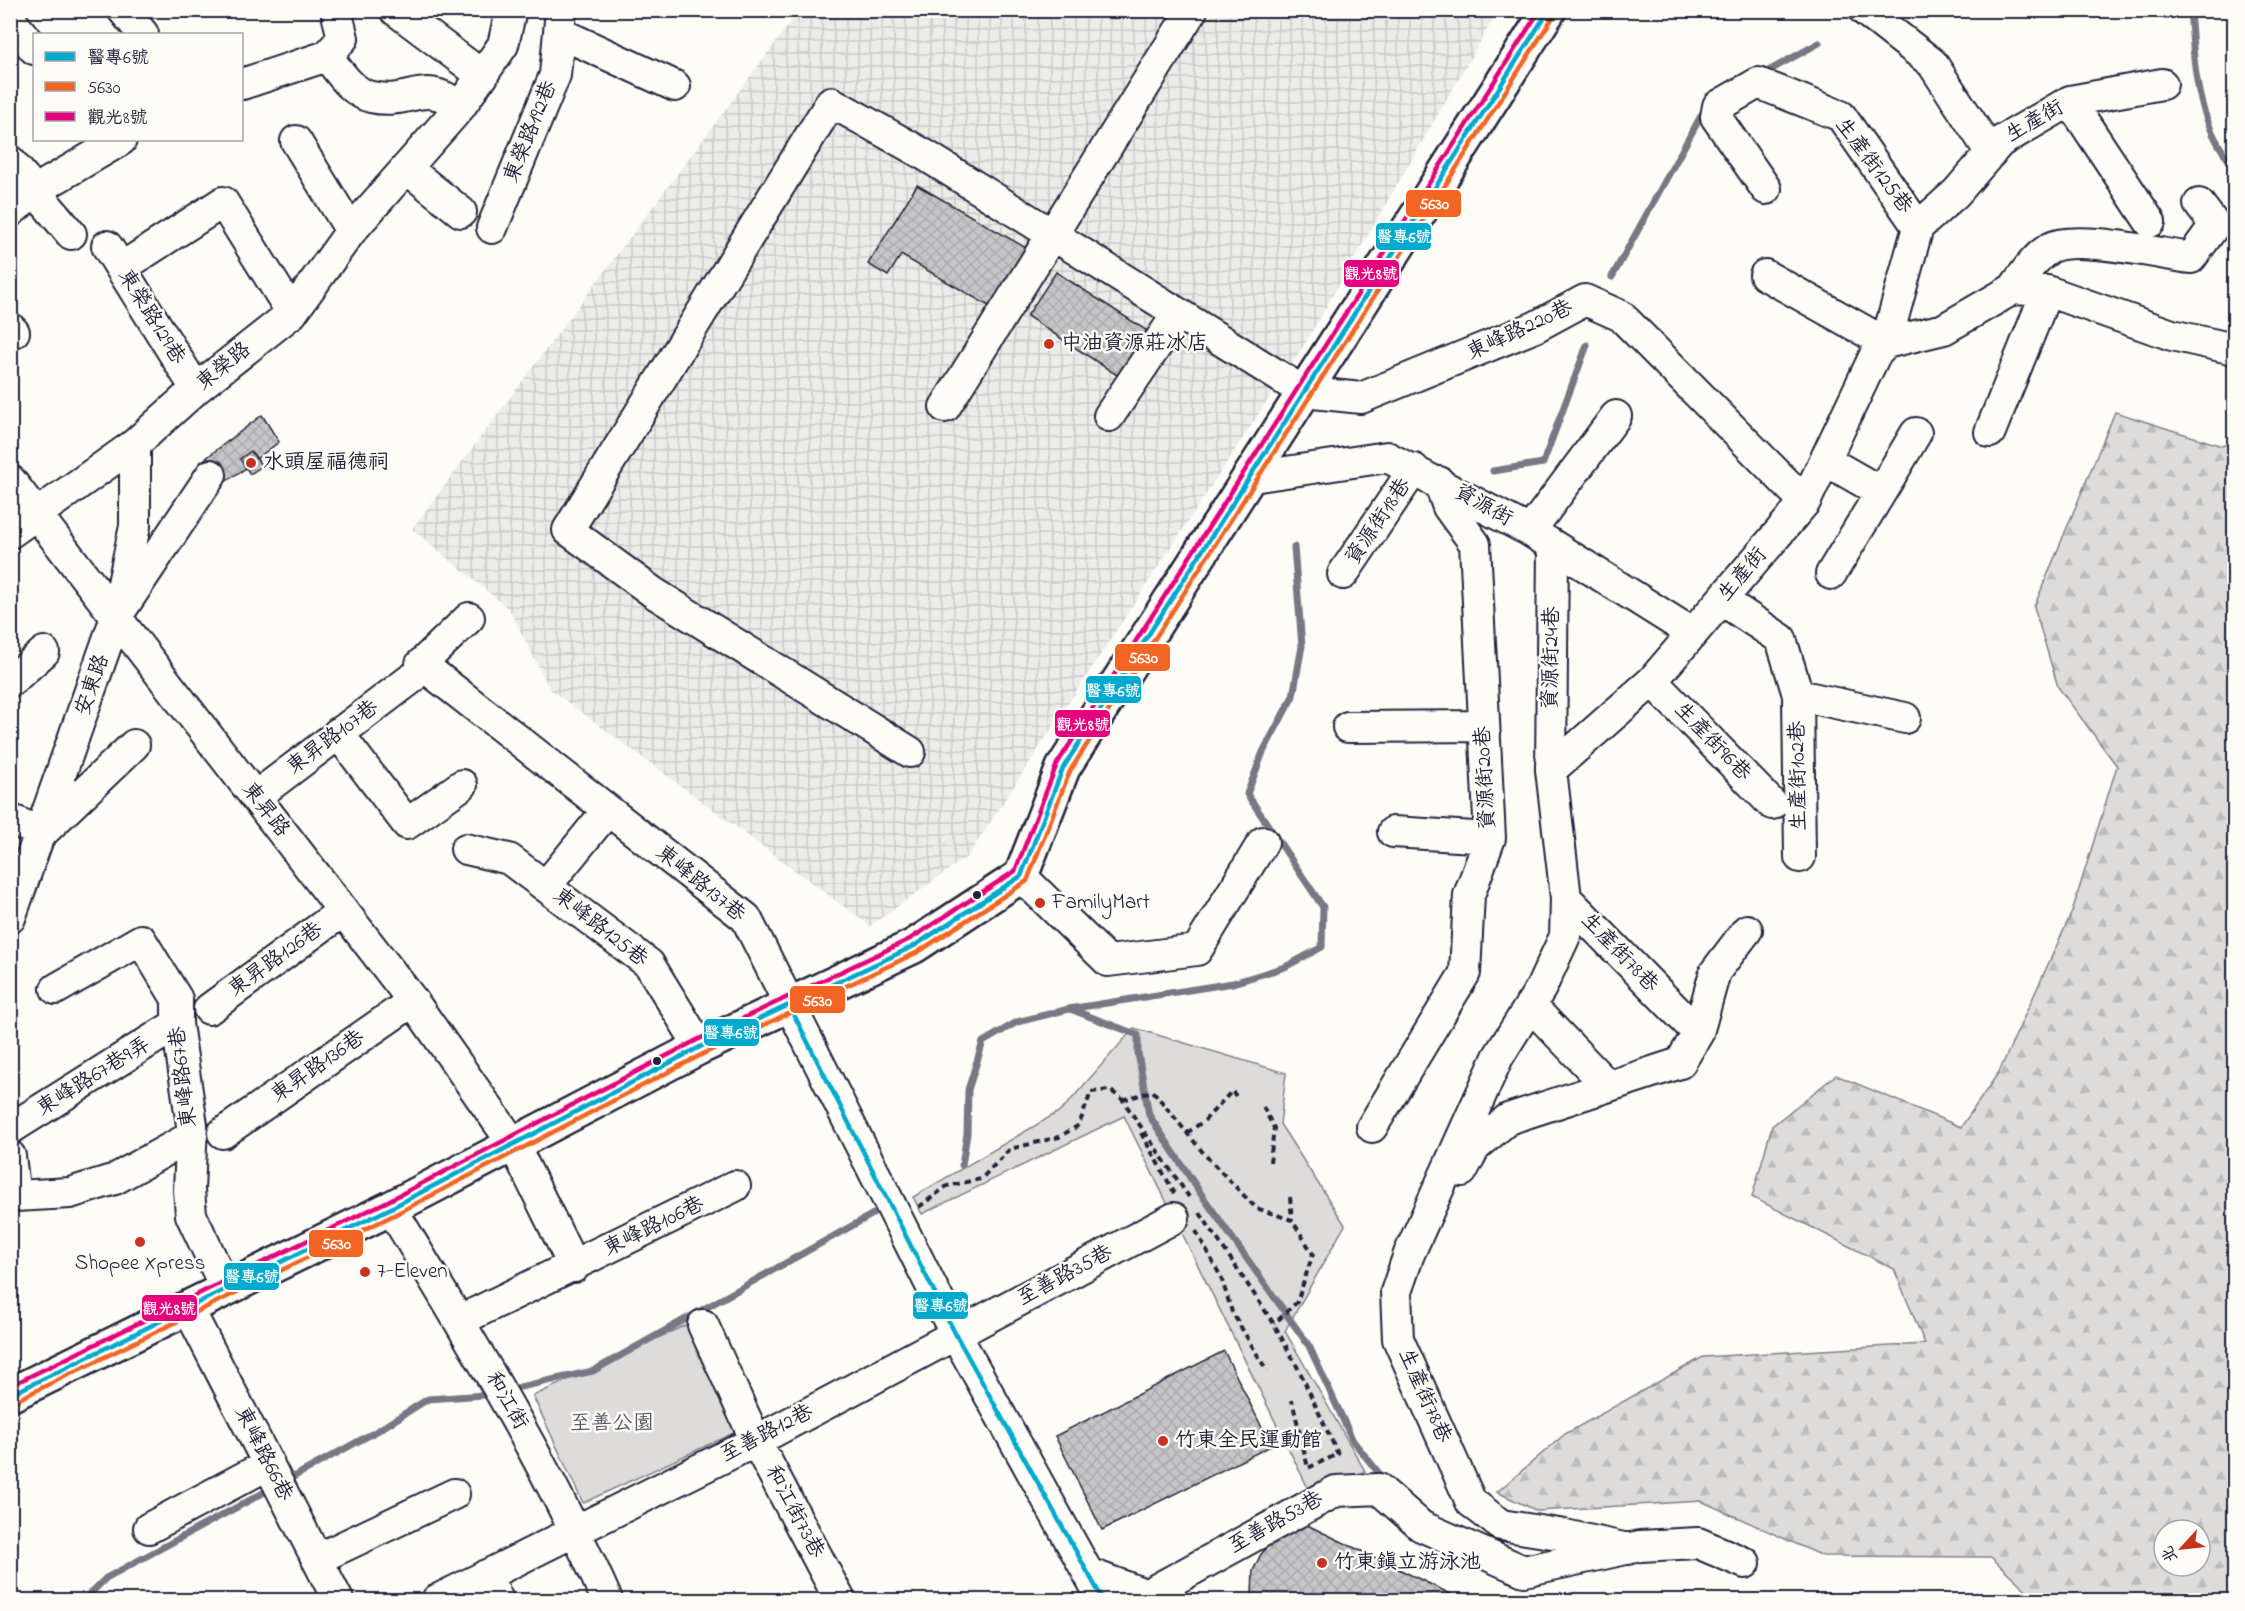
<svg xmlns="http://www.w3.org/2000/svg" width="2245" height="1611" viewBox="0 0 2245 1611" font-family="'Indie Flower','LXGW WenKai TC',sans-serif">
<defs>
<pattern id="industrial-grid" width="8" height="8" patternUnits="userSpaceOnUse" patternTransform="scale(1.5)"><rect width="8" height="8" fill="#ecece9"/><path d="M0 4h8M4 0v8" fill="none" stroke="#cacac9"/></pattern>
<pattern id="forest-firs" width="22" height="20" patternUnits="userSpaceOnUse" patternTransform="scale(1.5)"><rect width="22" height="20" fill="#dddcdb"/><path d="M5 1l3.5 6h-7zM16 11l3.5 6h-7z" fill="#bdbcbd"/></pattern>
<pattern id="building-cross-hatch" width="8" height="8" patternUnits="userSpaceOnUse" patternTransform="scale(1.5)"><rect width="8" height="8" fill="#c6c6c8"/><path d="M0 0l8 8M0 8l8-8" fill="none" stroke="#aaaaad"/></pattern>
</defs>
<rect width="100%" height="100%" fill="#fdfcf7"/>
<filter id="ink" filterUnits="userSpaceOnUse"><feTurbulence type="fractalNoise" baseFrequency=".0167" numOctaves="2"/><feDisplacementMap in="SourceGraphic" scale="12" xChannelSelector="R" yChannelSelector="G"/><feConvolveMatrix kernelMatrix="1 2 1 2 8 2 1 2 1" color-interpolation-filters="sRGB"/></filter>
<g filter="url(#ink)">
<path fill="url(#industrial-grid)" d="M799,11h699l-194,334 -336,511 -98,70 -320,-237 -41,-80 -97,-80z"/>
<path fill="#dddcdb" stroke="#807f8b" stroke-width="1.5" d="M1134,1028l152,45 -6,51 65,101 -60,106 80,140 -53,25 -188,-380 -202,98 -9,-17 149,-87z
M690,1323l50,107 -157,73 -50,-107z"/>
<path fill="url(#forest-firs)" stroke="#807f8b" stroke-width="1.5" fill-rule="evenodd" d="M2115,412l107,34 12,-5v1159h-197l-46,-43 -168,-1 -122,-55 -164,10 -40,-19 68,-58 138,-77 222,-13 -31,-75 -142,-72 20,-71 64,-51 125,52 38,-55 73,-160 45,-146 -59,-79 -24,-80zM2164,1530h36v36h-36z"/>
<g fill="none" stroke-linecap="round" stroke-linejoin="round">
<path stroke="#787885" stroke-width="7" d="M2190,10c5,59 5,109 44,157
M1761,75l58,-32
M1612,277l95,-172
M1493,471l50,-8 44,-118
M1070,1009l68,26v18l11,62 52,79 108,152 44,95 25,31
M962,1165l5,-31 1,-44 15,-48 34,-20 52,-13 164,-26 52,-16 37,-20 1,-40 -76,-113 16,-42 30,-56 9,-50 -8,-99
M520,1387l73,-16 280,-157
M295,1476l82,-45 51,-32 56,-4
M84,1600l22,-22 157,-85"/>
</g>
<path fill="url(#building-cross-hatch)" stroke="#22223b" stroke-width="1.5" d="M917,185l111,64 -34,60 -93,-54 -13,21 -20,-12z
M1056,272l99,64 -29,45 -99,-65z
M262,415l17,27 -23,17 -5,-8 -11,8 6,9 -27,18 -18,-24z
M251,451l11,15 -12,8 -10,-15z
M1224,1351l47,95 -169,84 -47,-94z
M1305,1524l158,76h-208l-3,-5 1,-24 7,-15 10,-14z"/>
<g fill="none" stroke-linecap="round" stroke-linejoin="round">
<g stroke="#22223b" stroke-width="34">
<path id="minor" d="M123,10l20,24
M395,10l88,66
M1864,10l68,53 59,90
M10,19l24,30
M560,33l115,53
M327,56l16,-18 -7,-28
M242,84l85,-28c11,14 25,37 44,41 41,9 52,-20 89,10
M2070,101l80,121
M296,141l55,90
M10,161l61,73
M406,168l55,44
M1766,189l-50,-72 2,-11 40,-23 83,33 77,111
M10,212l26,-22 85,-50
M492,228l63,-153 6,-65
M107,246l89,143
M121,268l102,-66 69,111
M1765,275l121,68 58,-14 69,-40 34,2 125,44 62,14
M2013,289c11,-15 21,-31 37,-41 24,-14 111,6 141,10l24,-33 -16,-21
M10,328l4,4
M945,407l247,-397
M1109,416l68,-101
M1990,432l57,-141
M1825,460l56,32 35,-59
M1252,477l135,-20 143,74 162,102
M10,480l403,521 101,144 60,122
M1530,531l86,-115
M10,533l125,-89 61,-55 96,-76 59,-82 109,-124 43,-62 8,-35
M1553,546l-2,224 15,128 -1,38 -24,52 -43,69 -89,197 -13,38 2,47 73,163 30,23 64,10 63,14
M1343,574l71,-105
M1831,574l50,-82
M1722,600l59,39 17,56 2,162
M123,607l88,-132
M469,618l-48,46 325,254 210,417 147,265
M1652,681l120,123
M10,682l34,-30
M1798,695l107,23
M1348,727l136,-1
M338,733l69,91 55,-39
M910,752l-256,-159 -86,-63 263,-428 94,53 379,237 57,6 174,-71 50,-27 36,16 184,186
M1551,770l101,-89 153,-179 70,-147 11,-12 32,-116 38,-34 44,-51 70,-41 92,-17
M255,797l156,-118
M10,819l32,14 92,-88
M1393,832l97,6
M466,849l43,10 140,105 51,83
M1021,876l87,85 89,-11 66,-108
M546,886l61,-75
M10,918l106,-301 19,-91v-82
M56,989l85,-49 36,59v25l15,101 -3,65 2,25 35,74
M1530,1005l77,80
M209,1009l134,-98
M1698,1033l17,-61 32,-42
M1372,1127l93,-154 4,-78 21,-57 -15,-294 -27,-37 -9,-25
M10,1129l167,-105
M223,1133l190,-132
M10,1156l5,40 55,-3 45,-14 77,-43
M1462,1171l13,-24 33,-28 172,-56 18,-30 -132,-135
M391,1208c77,128 156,255 216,392
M188,1308l150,292
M459,1321l276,-135
M703,1325l53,116 84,159
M149,1528l120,-64
M317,1559l137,-65
M1088,1573l73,27
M486,1575l12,25
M1148,1594l188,-103 43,-2 42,37 103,45 116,-25 58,-3 47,20
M437,1600l319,-159 418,-223"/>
</g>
<g stroke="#22223b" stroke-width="38">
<path id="major" d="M10,1395l381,-187 309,-161 214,-101 107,-70 42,-108 486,-758"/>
</g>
<path stroke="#22223b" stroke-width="4" stroke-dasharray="6 4.5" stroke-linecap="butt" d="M1123,1100l30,-9 52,64 51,53 36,12 21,34 -16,48 -23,22
M1263,1107l11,21 -4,34
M1141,1133l34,61
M1187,1133l18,-13 27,-29 4,5
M1290,1197l2,23
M919,1207l28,-21 34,-7 29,-30 49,-12 20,-12 12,-33 19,-2 12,9 67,98
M1200,1213l74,111 26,48 38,82 -30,14 -16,-68
M1196,1231l25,46 11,35 35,59"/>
<use href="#minor" stroke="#fdfcf7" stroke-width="30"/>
<use href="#major" stroke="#fdfcf7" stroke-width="33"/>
<g stroke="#fdfcf7" stroke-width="9">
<path id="bus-1" d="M789,1005l167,330 147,265
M10,1395l381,-187 309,-161 214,-101 107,-70 42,-108 486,-758"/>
</g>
<g stroke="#fdfcf7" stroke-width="9">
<path id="bus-2" d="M13,1402l381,-187 309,-161 215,-102 109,-71 43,-110 485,-757"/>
</g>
<g stroke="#fdfcf7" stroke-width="9">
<path id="bus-3" d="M10,1386l378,-185 309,-161 213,-101 105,-68 42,-107 483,-754"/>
</g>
<use href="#bus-1" stroke="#00a9ce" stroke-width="4.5"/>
<use href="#bus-2" stroke="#f26522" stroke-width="4.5"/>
<use href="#bus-3" stroke="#e5007d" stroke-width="4.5"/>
</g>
</g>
<g fill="#c8321e" stroke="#fdfcf7" stroke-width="2">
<circle cx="1049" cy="344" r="6"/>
<circle cx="251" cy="463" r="6"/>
<circle cx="1040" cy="903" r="6"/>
<circle cx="140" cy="1242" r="6"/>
<circle cx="365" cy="1272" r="6"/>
<circle cx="1163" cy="1441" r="6"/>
<circle cx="1322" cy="1563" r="6"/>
</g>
<g fill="#22223b" stroke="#fdfcf7" stroke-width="2">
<circle cx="977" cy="895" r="5"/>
<circle cx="657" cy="1061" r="5"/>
</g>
<g text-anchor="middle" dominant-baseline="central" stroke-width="5" stroke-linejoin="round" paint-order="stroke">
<g font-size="21" fill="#22223b" stroke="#fdfcf7">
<text transform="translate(2035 122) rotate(-30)">生產街</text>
<text transform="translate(531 132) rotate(-68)">東榮路192巷</text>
<text transform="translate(1873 166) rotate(53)">生產街125巷</text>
<text transform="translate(151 317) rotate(58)">東榮路129巷</text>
<text transform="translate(1520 331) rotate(-25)">東峰路220巷</text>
<text transform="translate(224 367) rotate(-39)">東榮路</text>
<text transform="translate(1483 506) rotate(29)">資源街</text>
<text transform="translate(1379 522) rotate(-56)">資源街18巷</text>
<text transform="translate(1743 575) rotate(-50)">生產街</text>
<text transform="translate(1552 658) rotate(-89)">資源街24巷</text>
<text transform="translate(93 685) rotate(-71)">安東路</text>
<text transform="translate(333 738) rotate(-37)">東昇路107巷</text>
<text transform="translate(1712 742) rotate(46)">生產街96巷</text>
<text transform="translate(1799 776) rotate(-91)">生產街102巷</text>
<text transform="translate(1486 778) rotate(-93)">資源街20巷</text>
<text transform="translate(265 810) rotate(52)">東昇路</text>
<text transform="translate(700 884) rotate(39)">東峰路137巷</text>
<text transform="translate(600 928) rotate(38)">東峰路125巷</text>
<text transform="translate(1619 953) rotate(46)">生產街78巷</text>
<text transform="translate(276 960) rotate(-36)">東昇路126巷</text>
<text transform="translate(318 1067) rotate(-35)">東昇路136巷</text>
<text transform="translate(94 1077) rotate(-32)">東峰路67巷9弄</text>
<text transform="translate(184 1077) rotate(-97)">東峰路67巷</text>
<text transform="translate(654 1227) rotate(-26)">東峰路106巷</text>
<text transform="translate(1065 1276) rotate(-28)">至善路35巷</text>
<text transform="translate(1424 1396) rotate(66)">生產街78巷</text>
<text transform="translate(506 1401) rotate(60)">和江街</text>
<text transform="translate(767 1434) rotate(-27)">至善路12巷</text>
<text transform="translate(263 1454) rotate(63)">東峰路66巷</text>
<text transform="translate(794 1512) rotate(62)">和江街73巷</text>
<text transform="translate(1276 1523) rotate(-29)">至善路53巷</text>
</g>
<g font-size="21" fill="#22223b" stroke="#fdfcf7" text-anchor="start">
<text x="1061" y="344">中油資源莊冰店</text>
<text x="263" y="463">水頭屋福德祠</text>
<text x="1052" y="903">FamilyMart</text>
<text x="140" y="1264" text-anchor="middle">Shopee Xpress</text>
<text x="377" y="1272">7-Eleven</text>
<text x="1175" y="1441">竹東全民運動館</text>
<text x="1334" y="1563">竹東鎮立游泳池</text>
</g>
<g font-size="21" fill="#5a5a6b" stroke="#fdfcf7">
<text x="612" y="1424">至善公園</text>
</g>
</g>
<g stroke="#fdfcf7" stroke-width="2">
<rect x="1405" y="189" width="57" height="29" rx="6" fill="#f26522"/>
<rect x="1375" y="222" width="57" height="29" rx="6" fill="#00a9ce"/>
<rect x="1343" y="259" width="57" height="29" rx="6" fill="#e5007d"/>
<rect x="1114" y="643" width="57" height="29" rx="6" fill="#f26522"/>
<rect x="1085" y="675" width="57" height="29" rx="6" fill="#00a9ce"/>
<rect x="1054" y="709" width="57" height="29" rx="6" fill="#e5007d"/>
<rect x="789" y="985" width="57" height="29" rx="6" fill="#f26522"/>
<rect x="703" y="1018" width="57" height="29" rx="6" fill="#00a9ce"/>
<rect x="308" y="1229" width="56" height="29" rx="6" fill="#f26522"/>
<rect x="223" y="1262" width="57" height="29" rx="6" fill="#00a9ce"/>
<rect x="912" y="1291" width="57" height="29" rx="6" fill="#00a9ce"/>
<rect x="141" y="1294" width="57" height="28" rx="6" fill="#e5007d"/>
</g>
<g font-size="16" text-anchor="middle" font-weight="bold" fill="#fff">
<text x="1434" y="209">5630</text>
<text x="1404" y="242">醫專6號</text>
<text x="1371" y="279">觀光8號</text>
<text x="1143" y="663">5630</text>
<text x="1113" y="696">醫專6號</text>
<text x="1083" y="730">觀光8號</text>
<text x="817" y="1006">5630</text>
<text x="731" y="1038">醫專6號</text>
<text x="336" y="1249">5630</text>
<text x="252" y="1282">醫專6號</text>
<text x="941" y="1311">醫專6號</text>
<text x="169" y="1314">觀光8號</text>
</g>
<rect width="2245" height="1611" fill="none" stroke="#fdfcf7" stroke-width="36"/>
<rect x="18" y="18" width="2209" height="1575" fill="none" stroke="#22223b" stroke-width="2" filter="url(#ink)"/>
<rect x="33" y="33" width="210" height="108" fill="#fdfcf7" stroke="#a5a5ac" stroke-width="1.5"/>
<rect x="45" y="52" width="30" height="9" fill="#00a9ce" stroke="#a5a5ac" stroke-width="1.5"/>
<text x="87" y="63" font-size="18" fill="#22223b">醫專6號</text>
<rect x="45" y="82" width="30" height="9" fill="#f26522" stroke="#a5a5ac" stroke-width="1.5"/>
<text x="87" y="93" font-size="18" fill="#22223b">5630</text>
<rect x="45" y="112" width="30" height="9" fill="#e5007d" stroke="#a5a5ac" stroke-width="1.5"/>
<text x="87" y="123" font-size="18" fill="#22223b">觀光8號</text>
<g transform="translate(2182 1548) rotate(243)"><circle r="28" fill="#fdfcf7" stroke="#a5a5ac" stroke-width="1.5"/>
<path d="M0-4.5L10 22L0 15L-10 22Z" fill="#c8321e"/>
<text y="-9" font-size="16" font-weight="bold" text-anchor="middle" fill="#22223b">北</text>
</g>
</svg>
